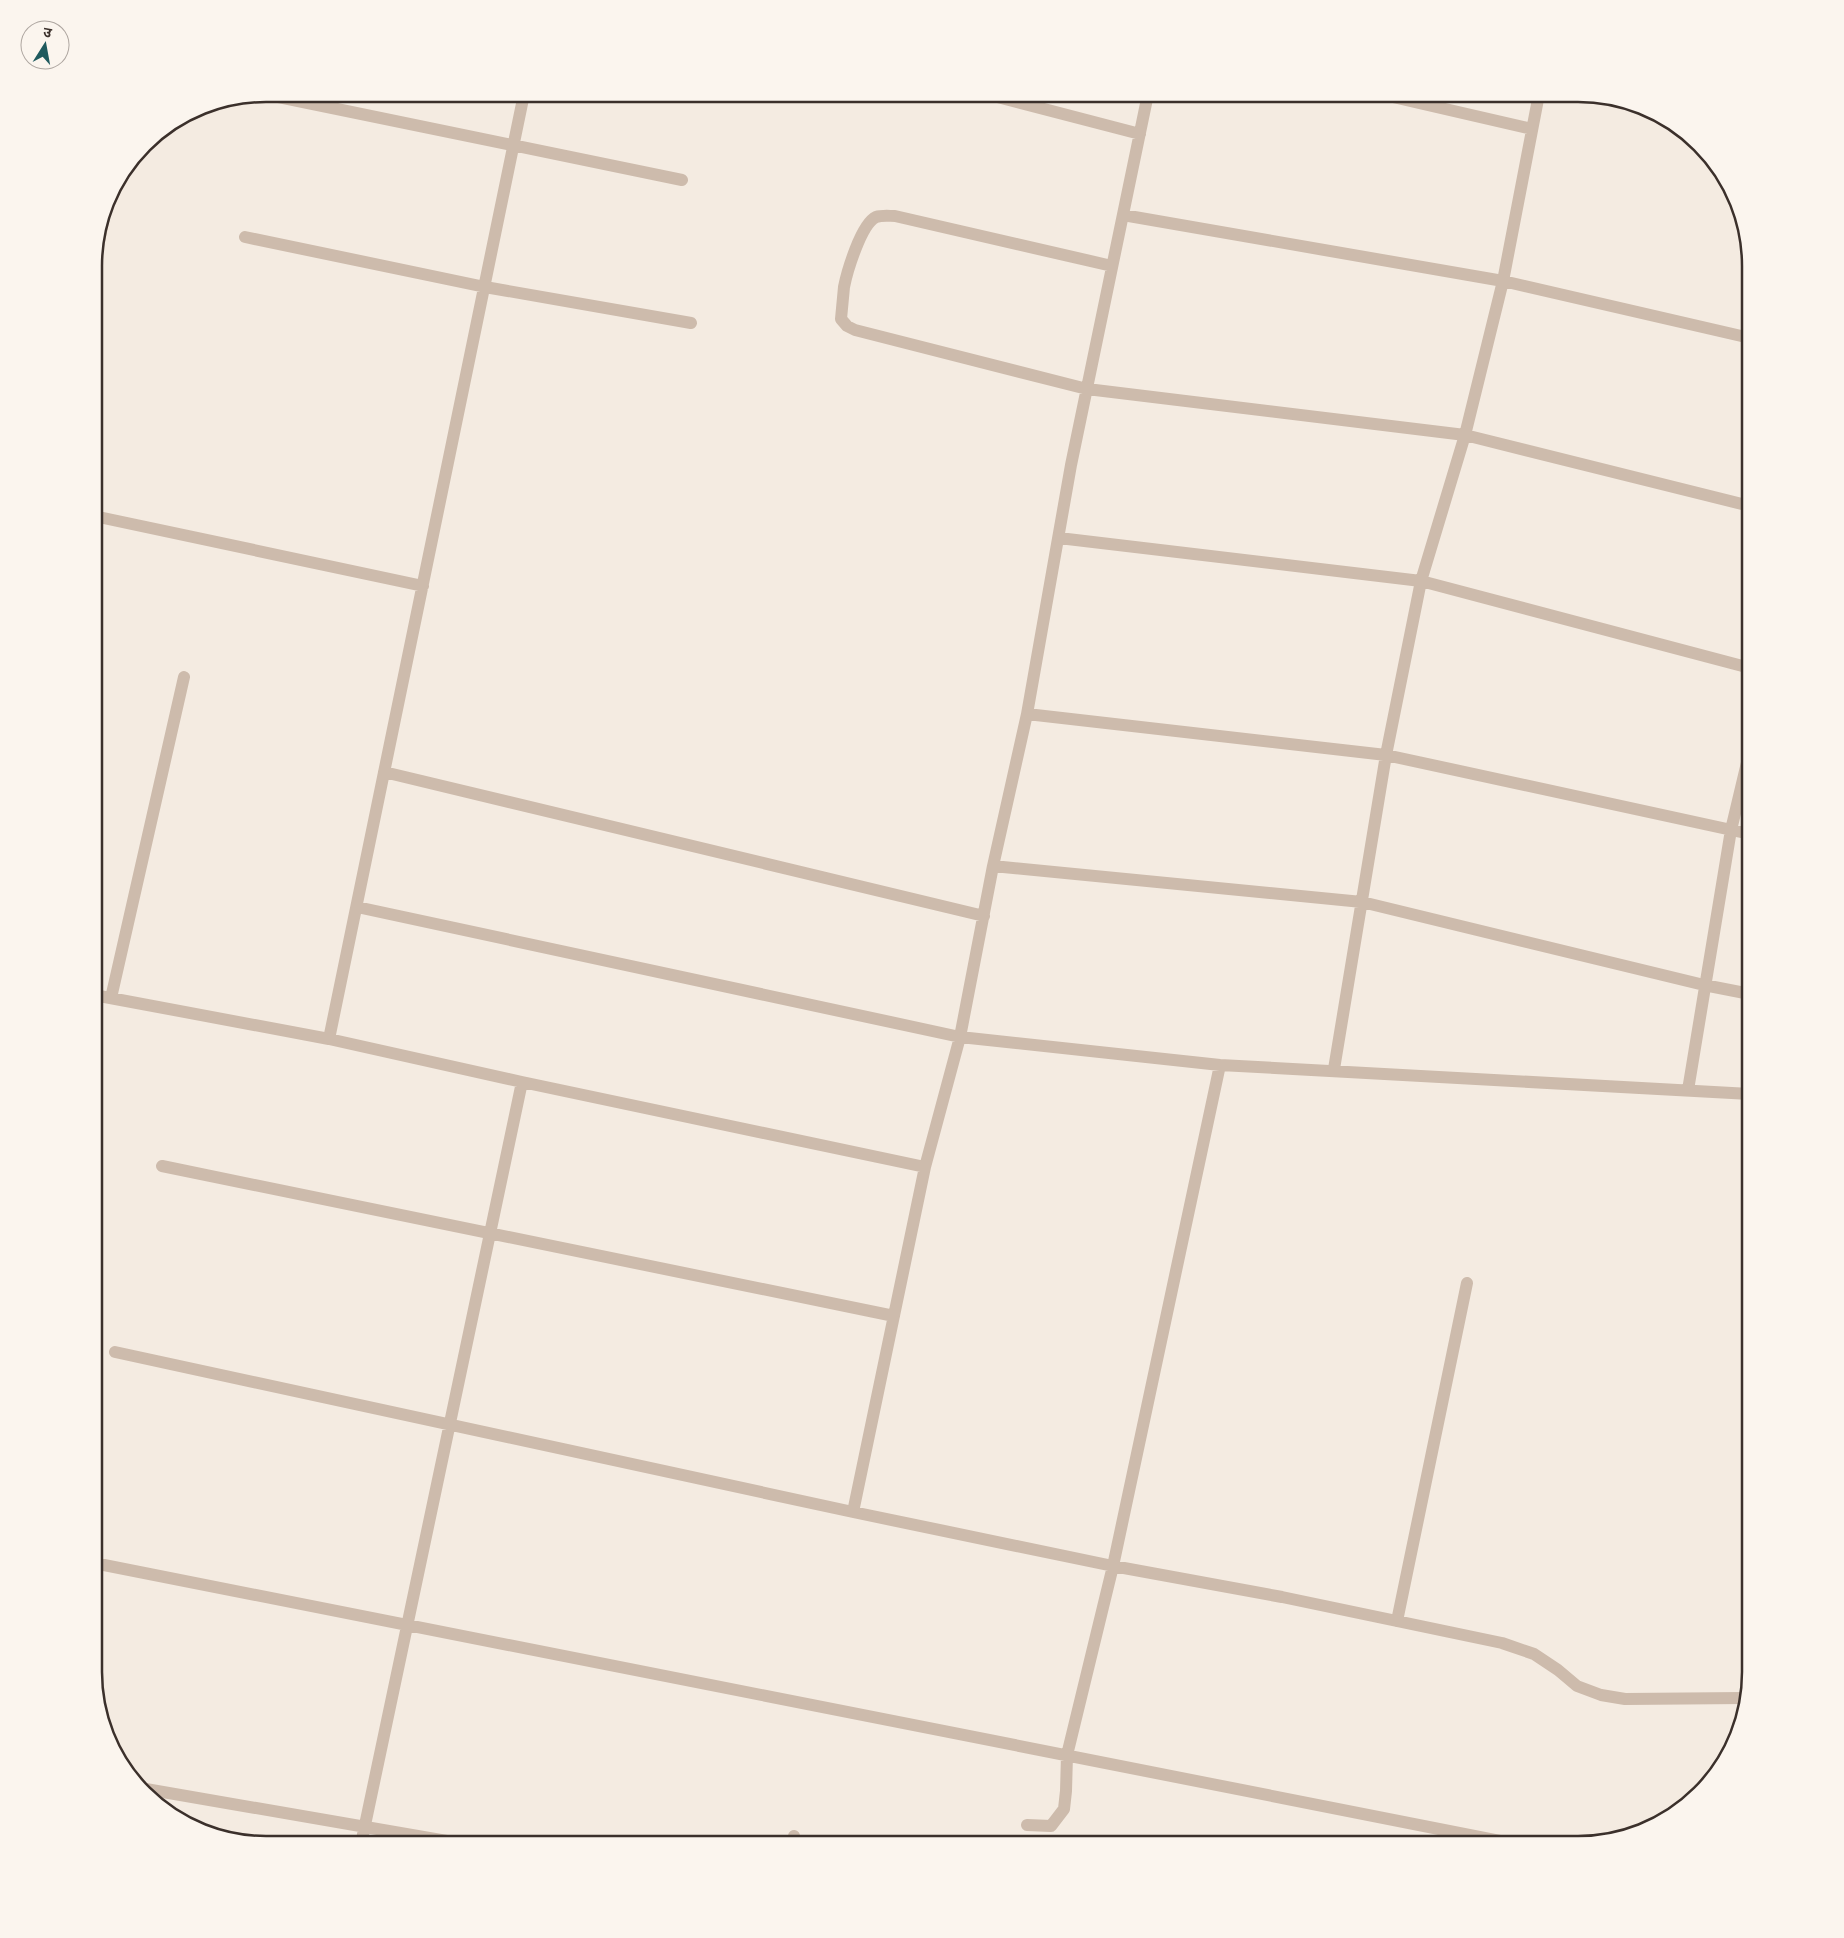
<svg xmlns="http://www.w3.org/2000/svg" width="1844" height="1938" viewBox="0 0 1844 1938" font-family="Lato,'Noto Sans Devanagari',sans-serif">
<rect width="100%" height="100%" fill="#f4ebe1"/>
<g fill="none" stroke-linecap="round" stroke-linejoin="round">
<path stroke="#cdbbac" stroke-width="12" d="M264,94l418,86
M986,94l154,40
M1380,94l152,35
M1123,215l380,66 247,57
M245,237l240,50 206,36
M94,266l10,-49
M1112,266l-217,-50c-6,0 -13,-1 -19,1 -15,7 -29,55 -32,70 -1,11 -2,21 -3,32l6,7 8,4 232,59 378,46 285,71
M94,516l329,70
M1059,538l362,43 329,87
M1027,714l359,41 364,79
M384,772l600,144
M993,866l369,36 342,83 46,9
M357,907l603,130 260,28 530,29
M94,995l235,44 193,43 403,85
M111,998l73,-321
M329,1039l195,-945
M1334,1069l52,-314 35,-174 44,-146 38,-154 36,-187
M1688,1090l43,-260 19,-80
M162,1166l732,150
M115,1352l738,160 260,54 169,31 220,46 32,11 24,16 19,16 24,9 24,4 119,-1
M853,1512l72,-345 35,-130 33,-171 34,-152 44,-249 77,-371
M104,1565l1411,279
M1397,1621l70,-338
M140,1788l324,56
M1027,1825l24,1 13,-17 2,-18 1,-36 46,-189 107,-501
M361,1844l161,-762
M793,1844l1,-8"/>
</g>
<path d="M0 0H1844V1938H0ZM266 102H1578A164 164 0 0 1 1742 266V1672A164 164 0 0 1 1578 1836H266A164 164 0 0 1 102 1672V266A164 164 0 0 1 266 102Z" fill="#fbf5ee" fill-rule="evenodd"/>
<path fill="none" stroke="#3b302b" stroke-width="2.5" d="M266 102H1578A164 164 0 0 1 1742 266V1672A164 164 0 0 1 1578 1836H266A164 164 0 0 1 102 1672V266A164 164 0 0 1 266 102Z"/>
<g transform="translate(45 45) rotate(11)"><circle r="24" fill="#fbf5ee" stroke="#aea6a0"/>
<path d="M0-4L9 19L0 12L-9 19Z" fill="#1f5a5e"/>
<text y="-8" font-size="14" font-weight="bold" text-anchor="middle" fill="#3b302b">उ</text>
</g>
</svg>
